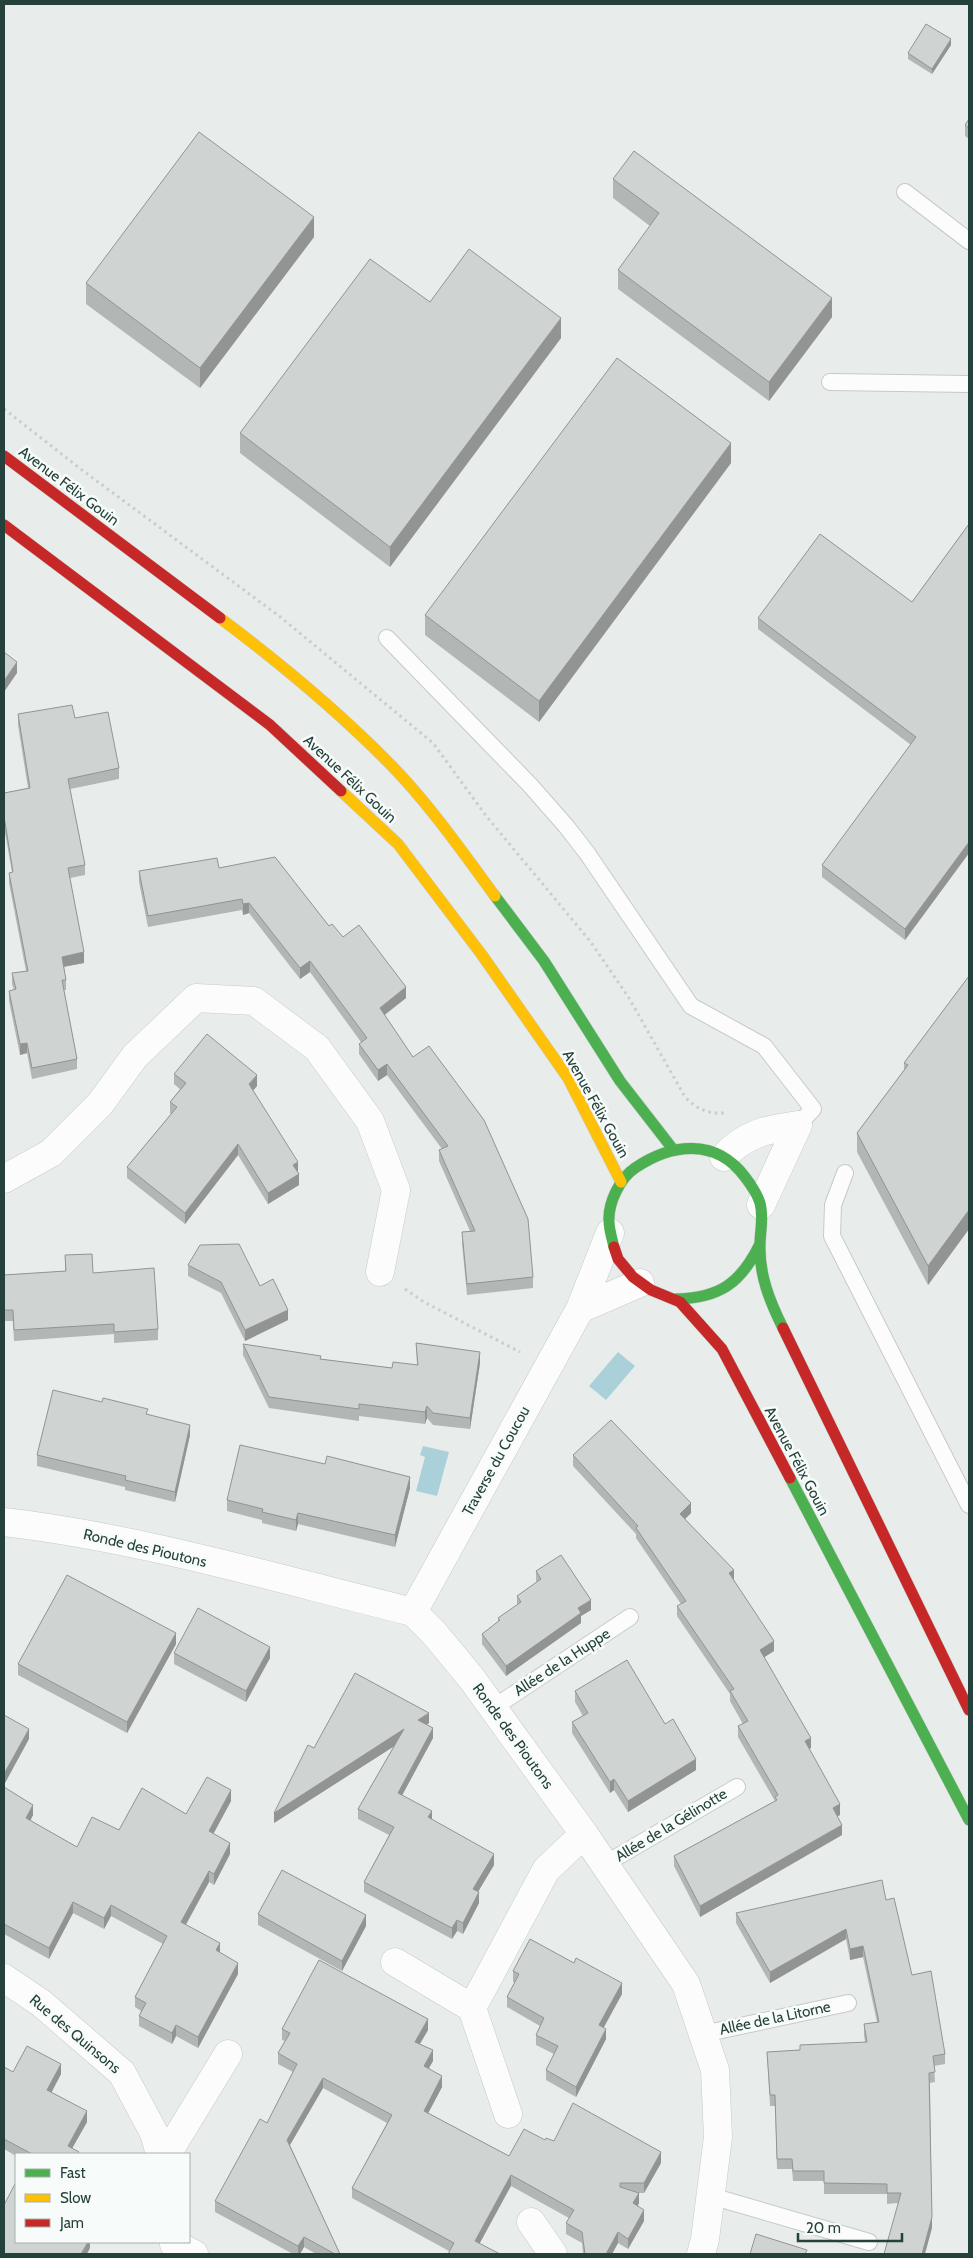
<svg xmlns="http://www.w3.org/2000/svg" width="973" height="2258" viewBox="0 0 973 2258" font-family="Cabin,sans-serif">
<rect width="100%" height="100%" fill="#e8edeb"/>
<path fill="#aad1da" d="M618,1352l17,14 -29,34 -17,-14z
M423,1446l26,6 -12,44 -21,-5 9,-34 -5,-2z"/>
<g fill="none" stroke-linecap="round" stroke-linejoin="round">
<g stroke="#c5cac8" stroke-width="18">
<path id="lane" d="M905,192l64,49
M830,382l139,2
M387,638l143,147 36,41 21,27 104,153 73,40 49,63 -15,16
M845,1173l-12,32 -1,31 137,269
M493,1708l137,-91
M605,1864l132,-77
M703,2034l145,-31
M711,2196l158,46"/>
</g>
<g stroke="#c5cac8" stroke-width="29">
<path id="street" d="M724,1157c21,-24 45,-28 74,-32
M4,1179l47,-26 49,-49 35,-48 61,-58 58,3 63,47 53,73 26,69 -16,82
M761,1205l37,-80
M580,1309l60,-26
M4,1522c138,16 274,57 409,90l21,21 38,46 112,155 102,150 29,86 3,67 -13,102 -4,15
M413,1612l167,-303 30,-76
M395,1962l77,46 74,-138 38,-36
M4,1978l37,25 81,70 32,60 6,21
M472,2008l36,106
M167,2154l61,-100
M531,2222l22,32
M174,2244l20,10"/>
</g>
<g stroke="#c3cbc9" stroke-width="12">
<path id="fast" d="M495,896l49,65 76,120 52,67
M614,1247c-2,-8 -5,-18 -5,-26 -1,-18 11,-43 26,-53 37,-25 81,-30 110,9 7,9 12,16 15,26 4,15 0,27 0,42 -1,30 10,57 23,83
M676,1299c44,-1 65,-16 84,-55
M790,1478l179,342"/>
</g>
<g stroke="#c3cbc9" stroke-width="12">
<path id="slow" d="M220,618c60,45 118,93 171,147 38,39 71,86 104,131
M341,791l57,53 84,111 86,123 53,104"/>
</g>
<g stroke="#c3cbc9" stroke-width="12">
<path id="jam" d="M4,456l216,162
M4,525l266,200 71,66
M614,1247l4,12 15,18 18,13 29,12 42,47 68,129
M783,1328l186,382"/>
</g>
<path stroke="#c7cecd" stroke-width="3" stroke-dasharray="2.5 4" stroke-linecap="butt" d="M4,409l78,61 197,146 154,127 54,74 103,124 39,57 56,99c12,12 22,17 39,16
M405,1289l19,13 96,50"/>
<use href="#lane" stroke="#fcfcfc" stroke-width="16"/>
<use href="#street" stroke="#fcfcfc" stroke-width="28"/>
<use href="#fast" stroke="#4caf50" stroke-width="11"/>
<use href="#slow" stroke="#ffc107" stroke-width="11"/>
<use href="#jam" stroke="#c62828" stroke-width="11"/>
</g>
<path fill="#b2b6b5" d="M951,45l-19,29 -24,-15v-6z
M969,119v20l-4,-3v-11z
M613,179l219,138 -63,84 -151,-112v-19l32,-44 -37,-28z
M314,237l-114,151 -114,-84v-21z
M430,302l131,36 -171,229 -150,-114v-20z
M731,463l-192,259 -114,-87v-20z
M969,524v329l-64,87 -83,-63v-12l89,-120 -153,-116v-11l154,-16z
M18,714l57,4 44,50v11l-49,10 15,76v10l-15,3 14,85 -20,4 2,13v10h-2l13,69v10l-45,10 -5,-26 -7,2 -11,-54v-10l5,-1 -2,-6v-11l14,-2 -17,-88v-10l3,-1 -8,-45v-34l24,-5 -10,-63z
M219,868l110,58 14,11 63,61 -21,17 148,262v11l-66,7 -5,-52v-11l8,-1 -31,-70v-11l3,-1 -55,-74 -9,6 -19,-27v-10l2,-2 -51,-70 -10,7 -51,-66 -6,2 -1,-5 -94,17 -9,-45v-11z
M969,976v253l-41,56 -71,-133v-19l47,-63v-7z
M174,1074l83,12 -4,4 45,82 1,13 -31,19 -30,-49 -53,69 -58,-46v-11l44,-53 -1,-1v-11l10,-13 -6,-5z
M65,1255l28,18 65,56v11l-44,3v-9l-100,7 -1,-20h-9v-46l61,-4z
M188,1265l72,21 28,34 -43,21 -24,-48 -33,-17z
M416,1343l64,20 -10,66 -37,-4 -6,-7 -2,6 -66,-8v5l-90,-13 -26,-53v-11l78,15 71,9 25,-3z
M148,1414l42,21 -15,67 -50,-12v-3l-88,-21v-11z
M573,1455l118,58 -6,6 49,61 40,71 -10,6 47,91 -2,1 31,66 -3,1 5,19 -142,82 -26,-51v-10l101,-55 -37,-64v-11l5,-2 -13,-23v-7l-53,-78v-10l4,-2 -45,-66v-4l-63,-68z
M410,1488l-15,59 -97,-23 -2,7 -34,-8v-3l-35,-9v-11z
M536,1571l55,39 -10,6v7l-75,53 -24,-32v-10l16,-12v-4l19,-13v-9l20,-14 -1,-1z
M176,1644l-49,89 -109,-58v-11z
M174,1653l96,5 -24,44 -72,-38z
M575,1691l90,33 31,46 -68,42 -14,-22 -4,3 -38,-60v-11l11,-6 -8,-14z
M429,1723l-2,2 6,13 -31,57 30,24 62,46 -16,27 1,11 -16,31 -6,-3 -5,8 -88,-47v-10l25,-47 -31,-16v-10l36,-63 -120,77 40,-75z
M4,1787l29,28 -3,6 47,26 42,-17 67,-16 45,-13 -18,33 17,20 -16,31 -5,-3 -23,43 34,28 18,21 -40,74 -22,-12 -4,8 -33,-18v-10l2,-5 -6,-4v-10l28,-53 -52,-28 -7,13 -31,-16 -24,46 -45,-25z
M886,1900l26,75 33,79v10l-11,2 1,16 -5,1 2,145 -34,-25 -11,1v-10h-63v-13h-31l-1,-12h-15l-2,-63h-5l-3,-54 33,-2 65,-8 -1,-7v-11l13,-2 -14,-65 -13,3 -4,-21 -76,44 -34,-60v-10z
M258,1914l108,12 -24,45 -84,-46z
M513,1971l109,23 -18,33 2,12 -30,58 -30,-17v-10l8,-16 -18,-9v-10l4,-9 -33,-19v-10l8,-15h-2z
M282,2029l146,1 -8,14 13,17 -4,7 13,19 -14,26 81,43 36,-16 116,23 -17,30h-5v10l-1,3 6,15 -16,28 -10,-6 -6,11h-29l-1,-11 -16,-9v-11l3,-5 -58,-32 -62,65 -97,-53v-10l35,-65 -64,-35 -33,57 50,109h-24l-12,-7 -4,7h-7l-78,-42v-11l52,-78 26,-51 -15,-8v-11l7,-12 -3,-1z
M4,2067l9,5 48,2 -10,19 36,29 -15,26 7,6h-63v2l-12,-7z"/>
<path fill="#919493" d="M951,39v6l-19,29v-5z
M314,217v20l-114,151v-20z
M832,298v19l-63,84v-19z
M561,318v20l-171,229v-20z
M731,443v20l-192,259v-21z
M17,662v11l-13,19v-11z
M969,842v11l-64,87v-11z
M249,903v10l-6,2v-11z
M84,952v11l-22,4v-10z
M310,961v11l-10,7v-11z
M406,987v11l-26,20v-10z
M27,1043v10l-7,2v-11z
M387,1064v11l-9,6v-11z
M257,1075v11l-8,9v-11z
M238,1144v11l-53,69v-11z
M298,1162v11l-5,-8z
M299,1174v11l-31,19v-11z
M969,1210v19l-41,56v-19z
M288,1310v10l-43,21v-11z
M480,1352v11l-10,66v-11z
M427,1406v12l-2,6v-12z
M190,1425v10l-15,67v-10z
M410,1477v11l-15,59v-12z
M691,1503v10l-11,11v-10z
M298,1513v11l-2,7v-11z
M734,1570v10l-5,-7z
M591,1600v10l-10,6v7l-75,53v-10l72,-58z
M176,1633v11l-49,89v-11z
M774,1641v10l-14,9v-10z
M270,1647v11l-24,44v-11z
M429,1713v10l-11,7v-10z
M433,1728v10l-35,65v-10z
M29,1729v10l-25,46v-11z
M404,1729v11l-130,83v-10z
M811,1738v10l-6,3v-10z
M696,1759v11l-68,42v-11z
M614,1779v11l-4,3v-11z
M231,1790v11l-22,41v-11z
M840,1804v11l-7,4v-11z
M33,1805v10l-7,14v-11z
M432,1811v11l-4,-5z
M842,1825v10l-142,82v-11z
M230,1843v11l-16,31v-11z
M494,1854v11l-21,35v-11z
M209,1871v11l-28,51v-11z
M479,1892v11l-16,31v-11z
M73,1902v11l-24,46v-11z
M111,1905v11l-7,13v-11z
M366,1915v11l-24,45v-10z
M457,1920v11l-5,8v-11z
M846,1929v10l-76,44v-11z
M220,1943v11l-4,-4z
M863,1946v11l-13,3v-11z
M238,1963v11l-40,74v-11z
M622,1983v11l-23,42v-11z
M428,2019v11l-13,22v-10z
M176,2025v11l-4,8v-11z
M606,2029v10l-30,58v-10z
M433,2050v11l-9,15v-10z
M61,2064v10l-14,27v-11z
M442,2076v11l-18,34v-10z
M323,2078v10l-36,62v-10z
M87,2111v11l-18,32 -1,-8z
M661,2152v11l-17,30v-10z
M511,2175v11l-36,66v-11z
M639,2193v10l-6,11v-11z
M644,2210v11l-16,28v-10z
M932,2217v11l-7,26h-3z
M618,2232v11l-6,11h-6z
M304,2237v10l-4,7h-2v-8z
M88,2242h2v6l-3,6h-6z"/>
<path fill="#cfd4d2" stroke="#919493" d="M926,24l25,15 -19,30 -24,-16z
M969,119v9l-4,-3z
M199,132l115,85 -114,151 -114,-85z
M634,151l198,147 -63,84 -151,-112 41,-57 -46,-34z
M469,249l92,69 -171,229 -150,-114 130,-174 60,43z
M617,358l114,85 -192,258 -114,-86z
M969,524v318l-64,87 -83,-64 94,-128 -158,-119 62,-84 92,68z
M4,652l13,10 -13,19z
M72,705l3,13 33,-6 11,56 -51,11 17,86 -17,3 16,84 -22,5 4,23h-4l15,79 -45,9 -5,-25 -7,1 -11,-53 7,-2 -4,-16 16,-2 -19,-98 4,-1 -9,-56v-23l26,-5 -12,-74z
M275,857l54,69 3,-2 11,13 16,-12 47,62 -26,21 33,49 16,-11 55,74 44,99 5,58 -66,7 -5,-52 13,-1 -36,-81 9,-4 -61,-82 -9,6 -19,-26 8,-6 -57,-77 -10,7 -51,-65 -6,1 -1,-5 -94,17 -9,-45 78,-13 2,10z
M969,976v234l-41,56 -71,-133 51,-68 -4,-2z
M207,1034l50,41 -8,9 49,78 -5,3 6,9 -31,19 -30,-49 -53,69 -58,-46 50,-60 -7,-5 16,-19 -12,-9z
M239,1244l21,42 13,-7 15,31 -43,20 -24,-48 -33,-17 12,-20z
M92,1254l1,19 61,-5 4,61 -44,3v-8l-100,6 -1,-20h-9v-35l62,-4 -1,-16z
M416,1343l64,9 -10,66 -37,-5 -6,-7 -2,6 -66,-8v5l-90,-12 -26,-53 78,12 -1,3 72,9 1,-6 25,3z
M53,1390l49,12 1,-4 45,11 -2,5 44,11 -15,67 -50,-12 1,-4 -89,-21z
M611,1420l80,83 -11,11 54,56 -5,3 45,68 -14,9 51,88 -6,3 35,63 -7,4 9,17 -142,81 -26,-50 103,-56 -2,-3 3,-2 -40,-69 10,-5 -18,-30 4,-2 -57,-83 9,-5 -50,-73 2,-2 -65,-71z
M240,1445l85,19 2,-8 83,21 -15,58 -97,-22 -2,7 -34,-8 1,-3 -36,-9z
M561,1555l30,45 -13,8 3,5 -75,53 -24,-32 18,-14 -2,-2 23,-16 -4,-6 24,-17 -5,-8z
M67,1575l109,58 -49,89 -109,-58z
M198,1608l72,39 -24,44 -72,-38z
M627,1660l38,64 8,-5 23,40 -68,42 -14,-22 -4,3 -38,-60 16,-9 -13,-22z
M355,1673l74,40 -11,7 15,8 -35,65 34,18 -4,6 66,37 -21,35 6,3 -16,31 -6,-3 -5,8 -88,-46 30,-55 -36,-18 46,-80 -130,84 34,-68 6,3z
M4,1715l25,14 -25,45z
M207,1777l24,13 -22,41 21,12 -16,31 -5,-3 -28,51 39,21 -4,7 22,13 -40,74 -22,-12 -4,8 -33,-17 7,-13 -11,-6 32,-61 -56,-31 -7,13 -31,-16 -24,46 -45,-24v-137l29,18 -7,13 51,29 15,-30 27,13 23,-42 44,26z
M282,1870l84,45 -24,46 -84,-47z
M882,1880l4,20 8,-2 18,77 19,-4 14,83 -12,2 2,16 -6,1 3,144 -10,37h-38l17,-61h-14v-9l-63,-1v-12h-31l-1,-12h-15l-2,-64h-5l-3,-43 33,-2v-5l67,-3 -3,-18 15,-2 -16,-76 -13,3 -4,-20 -76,43 -34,-59z
M530,1939l44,24 2,-5 46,25 -23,42 7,4 -30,58 -30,-17 12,-24 -22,-11 8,-17 -37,-21 12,-23 -6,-3z
M319,1960l109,59 -13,23 18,8 -9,16 18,10 -18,35 85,45 15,-27 21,11 1,-2 8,3 19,-38 88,49 -17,31h-24v4l19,6 -6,10 11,7 -16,29 -10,-7 -12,22h-21l-3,-22 -16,-9 8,-13 -63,-35 -36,66 25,13h-52l6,-11 -102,-55 40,-73 -69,-37 -36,62 53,114h-5l-31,-17 -6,9 -83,-45 45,-82 7,4 30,-59 -19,-11 12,-20 -8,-4z
M27,2046l34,18 -14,26 40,21 -19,35 11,6 -2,2h-46h1l-28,-15v-72l9,5z
M16,2182v60h72l-7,12h-77v-49z
M756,2234l51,16 -2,4h-55z"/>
<g text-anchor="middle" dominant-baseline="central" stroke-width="5" stroke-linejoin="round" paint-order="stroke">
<g font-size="15" fill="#24413b" stroke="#f7fbf9">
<text transform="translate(69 486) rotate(37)">Avenue Félix Gouin</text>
<text transform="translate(350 779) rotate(43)">Avenue Félix Gouin</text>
<text transform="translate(596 1104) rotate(61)">Avenue Félix Gouin</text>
<text transform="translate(496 1461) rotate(-61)">Traverse du Coucou</text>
<text transform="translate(797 1461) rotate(62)">Avenue Félix Gouin</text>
<text transform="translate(145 1548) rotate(13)">Ronde des Pioutons</text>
<text transform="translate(562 1662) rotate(-33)">Allée de la Huppe</text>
<text transform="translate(513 1736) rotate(54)">Ronde des Pioutons</text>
<text transform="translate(671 1825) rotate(-31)">Allée de la Gélinotte</text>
<text transform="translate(775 2018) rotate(-12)">Allée de la Litorne</text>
<text transform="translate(75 2034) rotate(40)">Rue des Quinsons</text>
</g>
</g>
<rect width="973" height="2258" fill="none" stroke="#24413b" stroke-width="10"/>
<rect x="15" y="2153" width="175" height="90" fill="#f7fbf9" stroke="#a3b1ad"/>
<rect x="25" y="2169" width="25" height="8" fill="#4caf50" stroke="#a3b1ad"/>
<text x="60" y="2178" font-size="15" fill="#24413b">Fast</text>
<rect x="25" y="2194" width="25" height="8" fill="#ffc107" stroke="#a3b1ad"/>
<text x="60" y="2203" font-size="15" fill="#24413b">Slow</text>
<rect x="25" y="2219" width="25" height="8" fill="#c62828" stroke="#a3b1ad"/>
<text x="60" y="2228" font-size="15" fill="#24413b">Jam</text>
<path d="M798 2233v8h104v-8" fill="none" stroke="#24413b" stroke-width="2.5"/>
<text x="806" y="2233" font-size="15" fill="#24413b" stroke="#f7fbf9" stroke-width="4" paint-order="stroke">20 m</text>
</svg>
